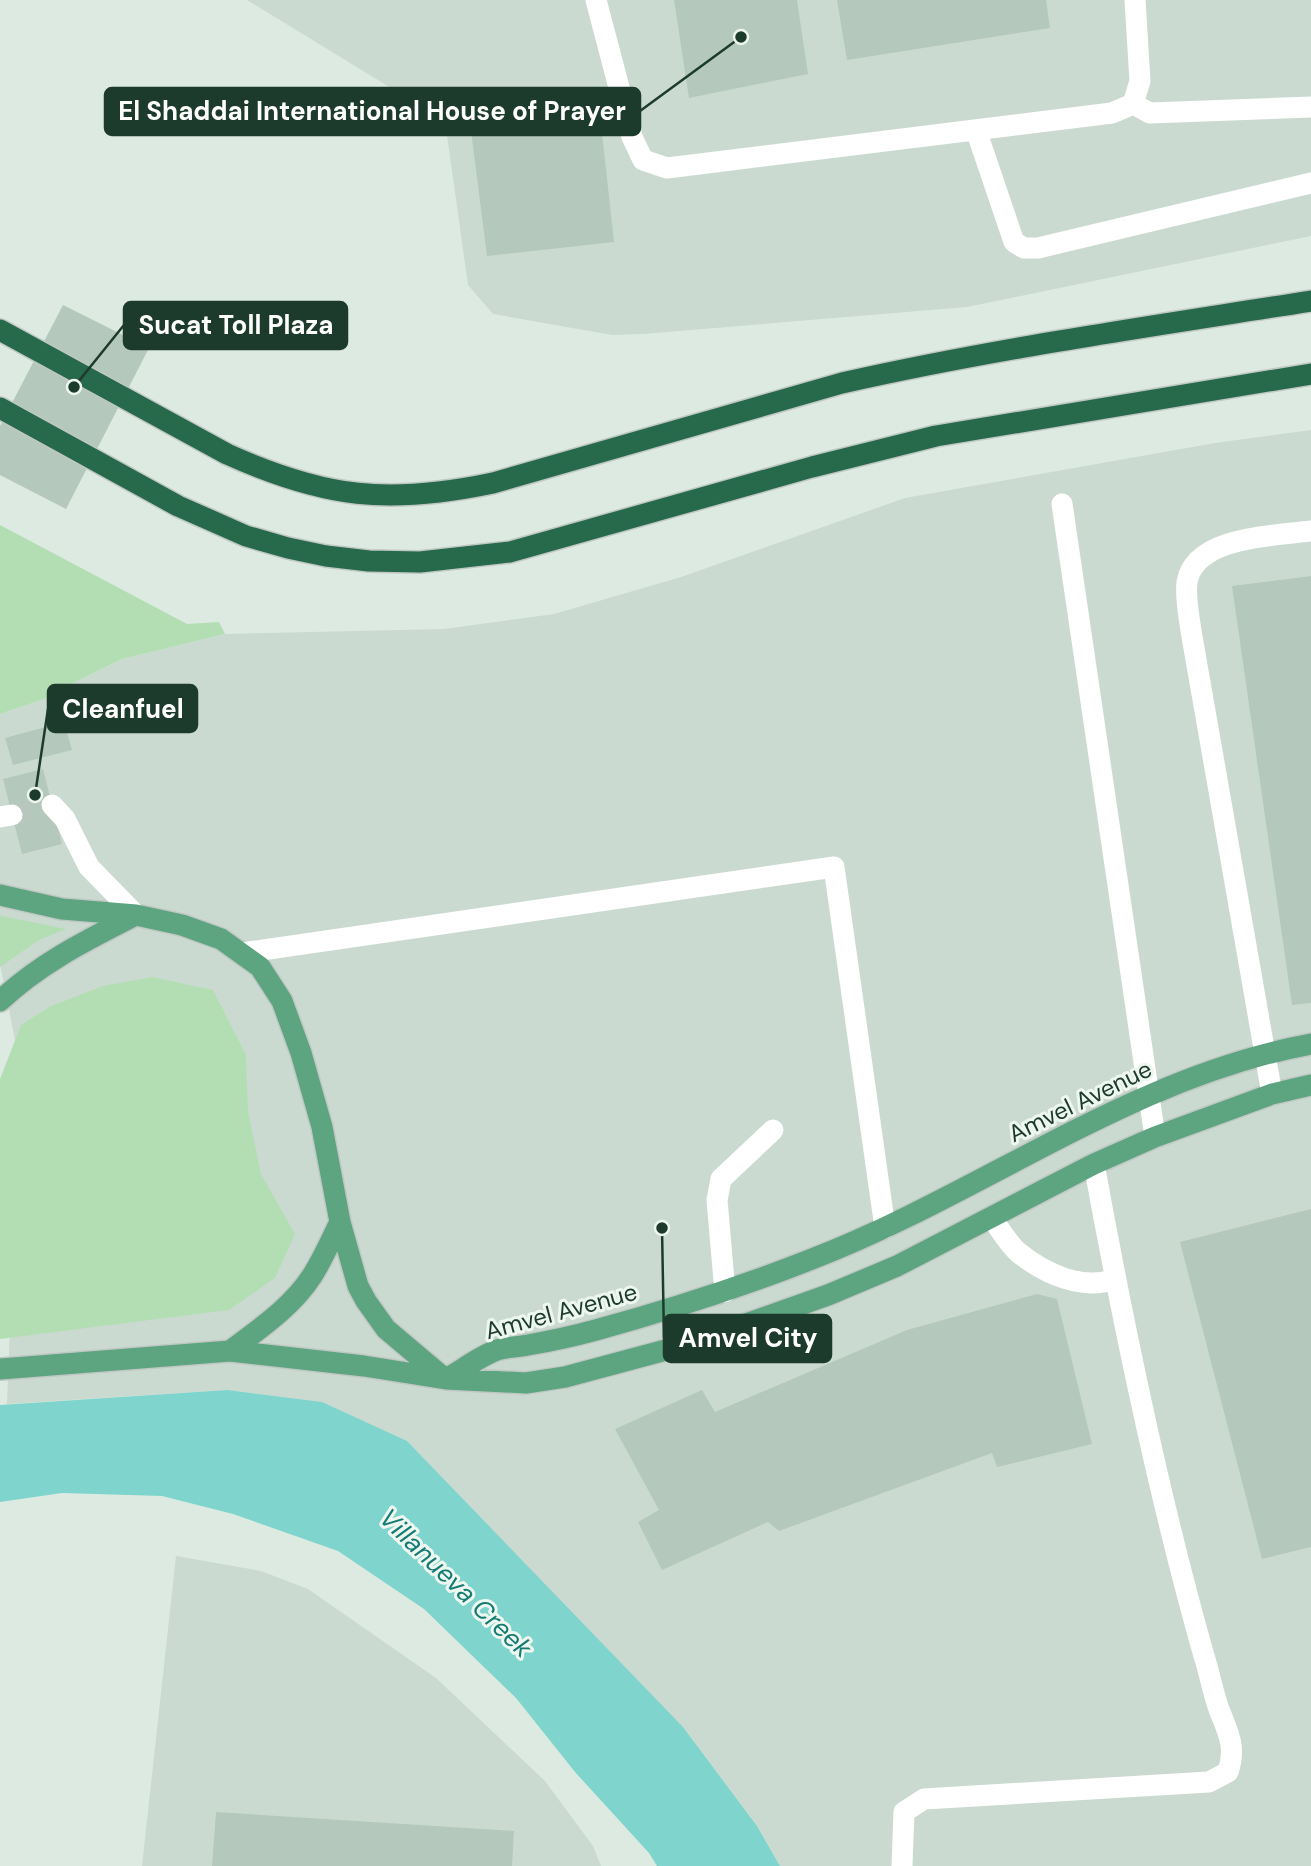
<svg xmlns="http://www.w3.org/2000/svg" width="1311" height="1866" viewBox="0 0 1311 1866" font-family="'DM Sans',sans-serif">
<rect width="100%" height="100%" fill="#ddeae1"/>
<path fill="#cbdad0" d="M247,0h1064v236l-344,71 -324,27 -31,1 -119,-21 -25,-29 -23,-164z
M1311,430v1436h-531l-23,-40 -74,-99 -456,-337 -220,14 13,-338 -20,-102v-250l53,-18 18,-12 51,-25 103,-25 219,-5 110,-15 127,-37 224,-79 310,-55z
M176,1556l85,15 47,18 128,89 109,103 48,65 8,20h-459z"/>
<path fill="#b3deb4" d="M0,525l187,99 32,-2 6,12 -103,25 -51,25 -18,12 -53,18z
M0,916h2l64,13 -27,11 -39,27z
M152,977l61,13 33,65 2,57 13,62 34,60 -20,44 -46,32 -229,29v-260l21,-54 30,-19 52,-20z"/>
<path fill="#7fd5cd" d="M227,1390l95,12 85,39 276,286 74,99 23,40h-123l-8,-13 -74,-81 -59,-74 -92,-89 -86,-58 -105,-37 -71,-18 -100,-3 -62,9v-97z"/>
<path fill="#b5c8bc" d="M674,0h123l11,74 -119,24z
M837,0h209l4,28 -203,32z
M598,97l16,145 -127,14 -18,-141z
M63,305l86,43 -83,161 -66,-34v-49z
M1311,576v427l-19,2 -60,-419z
M64,722l8,28 -59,15 -8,-27z
M43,769l19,75 -40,10 -19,-75z
M1311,1209v338l-49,12 -82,-317z
M1037,1294l20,5 35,145 -95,23 -5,-14 -213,78 -11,-9 -106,48 -24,-48 21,-12 -44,-81 87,-39 13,22 192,-82z
M216,1812l298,19 -2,35h-300z"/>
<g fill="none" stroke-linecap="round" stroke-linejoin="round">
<path stroke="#b7c7bd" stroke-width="21" stroke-dasharray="21 10" stroke-linecap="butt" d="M12,815l40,-10"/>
<g stroke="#c0c8c4" stroke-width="24">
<path id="major" d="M0,895l62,14 74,6 46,10 39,14 39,28 22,34 19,52 21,74 18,95 18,64 8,15 20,28 58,49
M0,1001c40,-38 87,-61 136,-86
M230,1351c29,-22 62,-44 82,-75 11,-17 19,-36 28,-54
M0,1369l230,-18 134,15 82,13 80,4 39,-6 127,-34 136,-48 69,-29 197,-102 61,-27 117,-43 39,-9
M446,1379c16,-9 34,-23 51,-29 10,-3 21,-3 31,-5 23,-4 46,-9 68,-15 73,-20 145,-43 216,-71 169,-65 318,-182 499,-215"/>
</g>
<g stroke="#c0c8c4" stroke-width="24">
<path id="highway" d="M0,330l227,124c98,44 161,51 266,29l349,-100c155,-35 312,-57 469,-82
M0,408l178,98 68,30 42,12 38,8 43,5 51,1 90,-10 302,-85 124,-31 375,-62"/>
</g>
<path stroke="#fff" stroke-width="21" d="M596,0l36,137 11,23 24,8 445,-55 21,-9 7,-23 -5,-81
M1133,104l17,9 161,-6
M976,130l38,112 10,6h14l273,-65
M1062,504l93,633
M52,805l13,14 24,48 47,48
M0,817l12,-2
M242,953l592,-86 51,361
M1272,1094l-81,-463c-2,-16 -6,-33 -4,-49 8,-46 87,-46 124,-51
M992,1218c8,11 16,26 27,35 26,21 64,38 96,26
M725,1292l-8,-92 4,-21 52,-49
M902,1866l2,-54 20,-13 285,-17 19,-10c8,-24 1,-38 -8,-60 -7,-18 -10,-38 -16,-56 -46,-162 -80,-327 -110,-492"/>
<use href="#major" stroke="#5da480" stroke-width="21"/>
<use href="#highway" stroke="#27694b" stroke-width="21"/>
</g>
<g text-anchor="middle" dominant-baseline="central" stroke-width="6" stroke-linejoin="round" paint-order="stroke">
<g font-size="24" fill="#1d3b2c" stroke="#edf7f0">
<text transform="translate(1080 1101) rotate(-26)">Amvel Avenue</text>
<text transform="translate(561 1311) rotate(-15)">Amvel Avenue</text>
</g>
<g font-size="26" font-style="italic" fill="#137b73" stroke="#edf7f0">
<text transform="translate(456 1583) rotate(44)">Villanueva Creek</text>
</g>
</g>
<path fill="none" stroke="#1d3b2c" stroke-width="2.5" d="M741 37L640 111M74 387L124 325M35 795L48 709M662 1228L664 1338"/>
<g fill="#1d3b2c" stroke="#edf7f0" stroke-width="2.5">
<circle cx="741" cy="37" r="7"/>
<circle cx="74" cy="387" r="7"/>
<circle cx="35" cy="795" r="7"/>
<circle cx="662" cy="1228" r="7"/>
</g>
<g fill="#1d3b2c" stroke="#1d3b2c" stroke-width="2.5">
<rect x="105" y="88" width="535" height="47" rx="7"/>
<rect x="124" y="302" width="223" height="47" rx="7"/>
<rect x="48" y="685" width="149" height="47" rx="7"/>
<rect x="664" y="1315" width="167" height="47" rx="7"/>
</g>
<g font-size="26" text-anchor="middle" font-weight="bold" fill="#fff">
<text x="372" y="120">El Shaddai International House of Prayer</text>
<text x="236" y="334">Sucat Toll Plaza</text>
<text x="123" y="718">Cleanfuel</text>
<text x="748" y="1347">Amvel City</text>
</g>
</svg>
